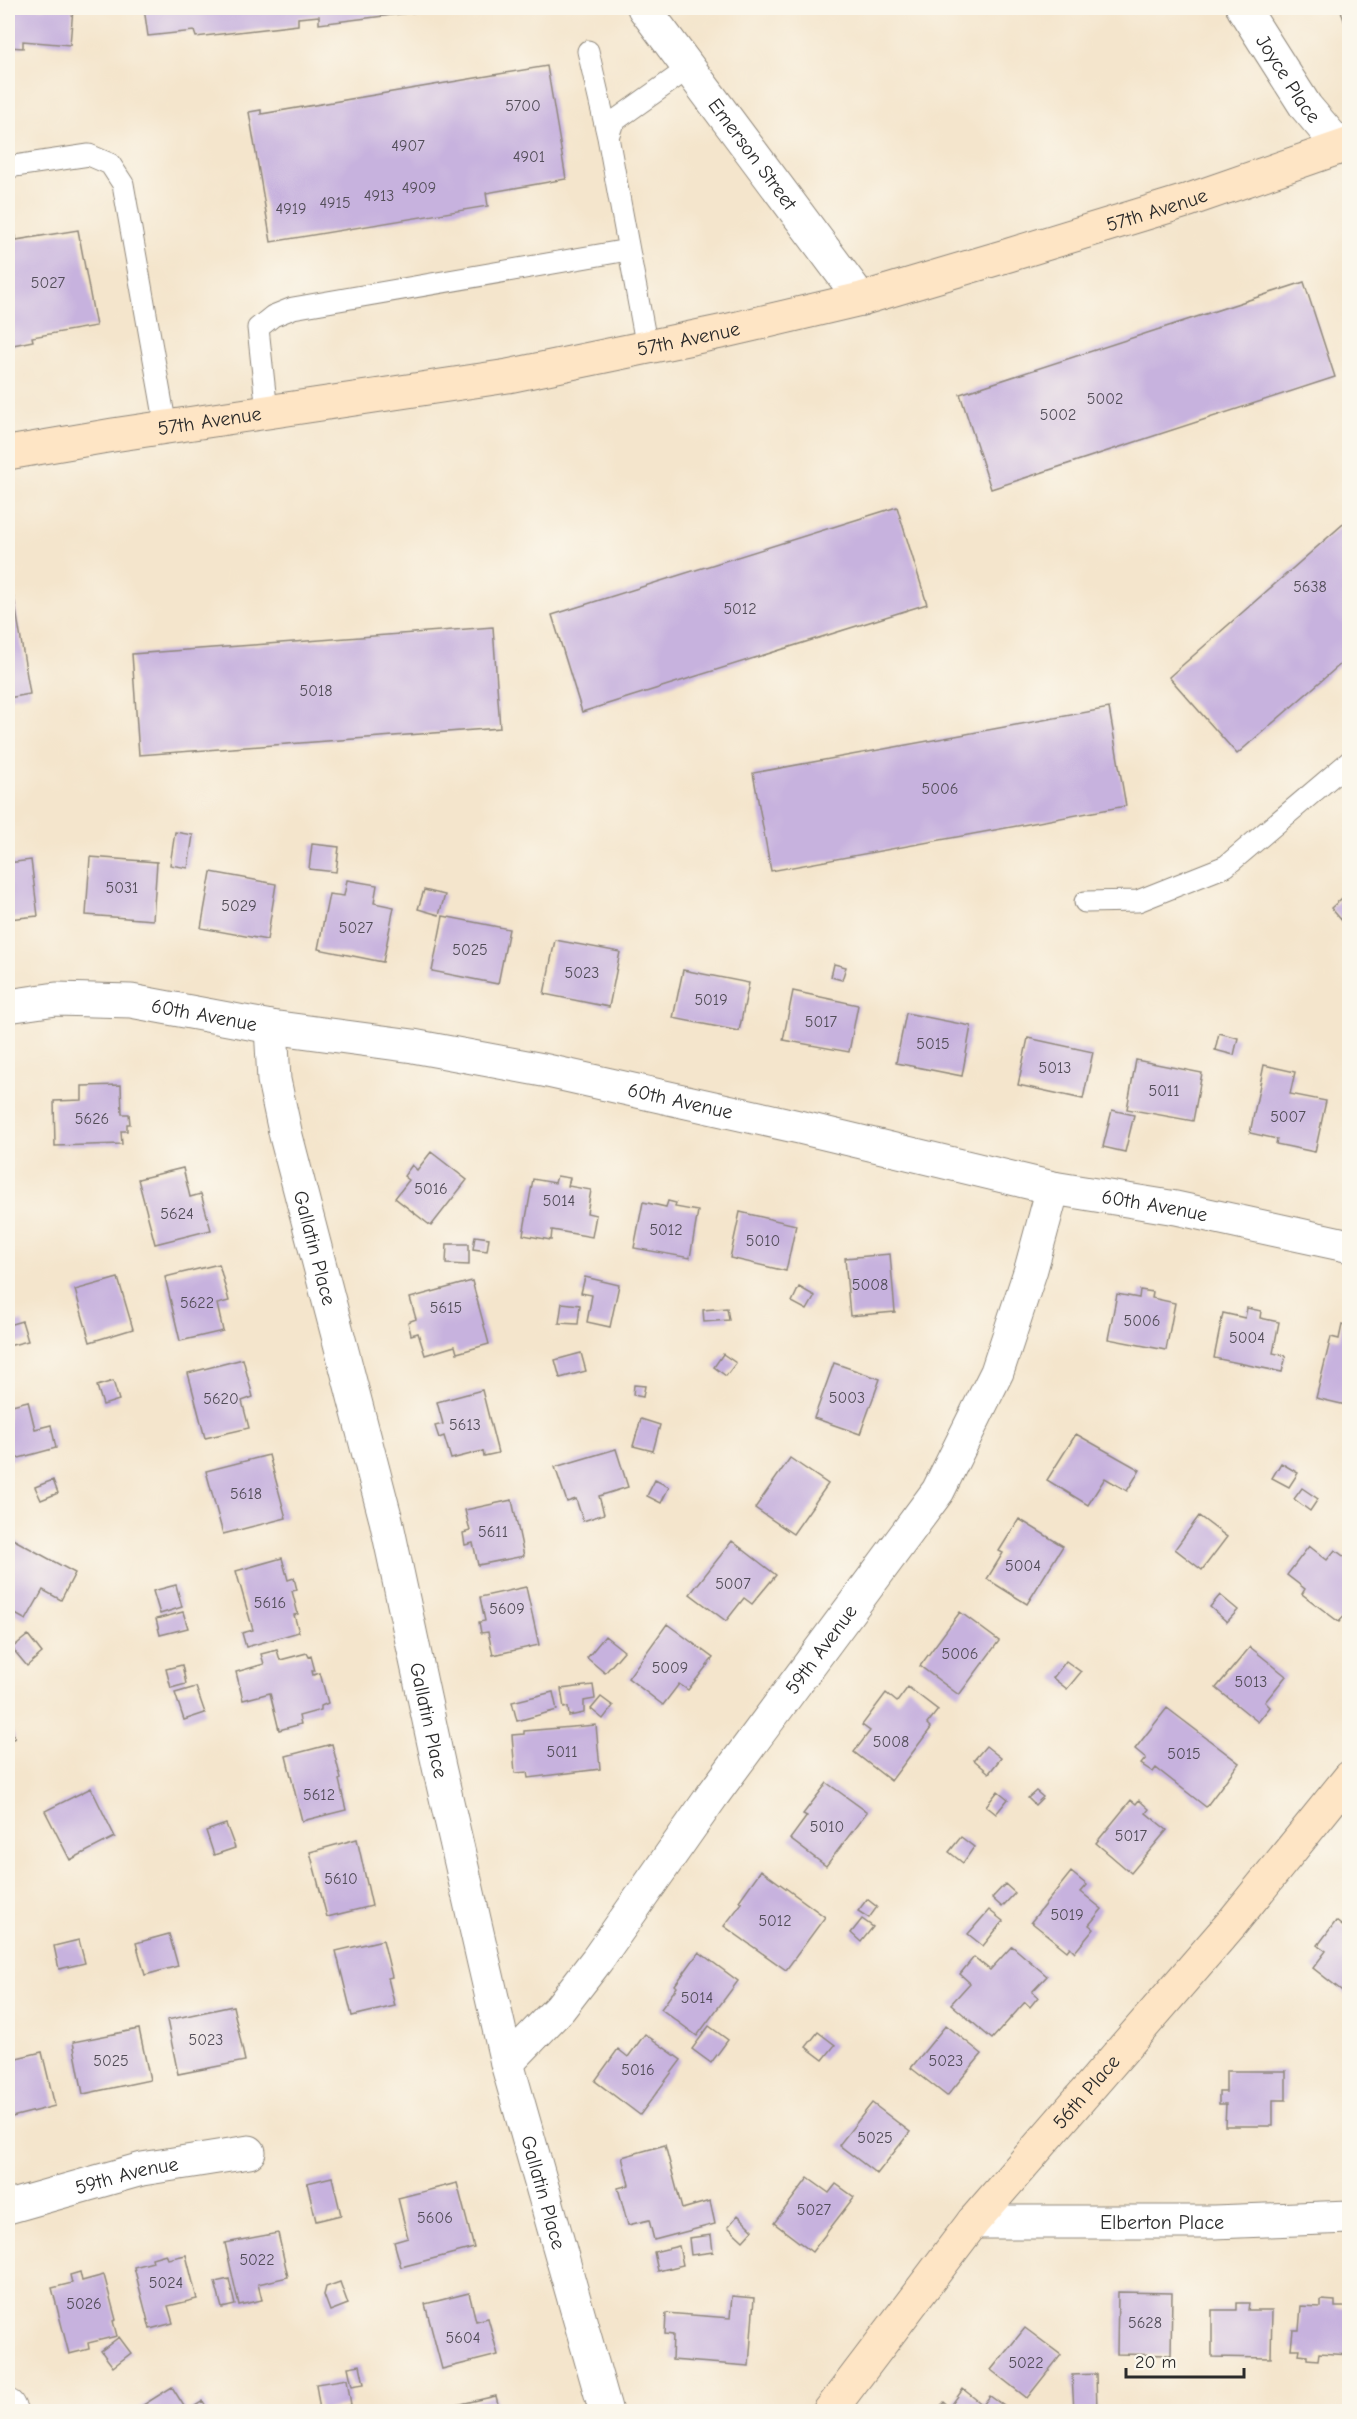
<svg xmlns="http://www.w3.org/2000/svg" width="1357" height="2419" viewBox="0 0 1357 2419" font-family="'Comic Neue',sans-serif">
<rect width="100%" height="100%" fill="#fbf7ec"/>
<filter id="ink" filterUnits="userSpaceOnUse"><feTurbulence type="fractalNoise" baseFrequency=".0167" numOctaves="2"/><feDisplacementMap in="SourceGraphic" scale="12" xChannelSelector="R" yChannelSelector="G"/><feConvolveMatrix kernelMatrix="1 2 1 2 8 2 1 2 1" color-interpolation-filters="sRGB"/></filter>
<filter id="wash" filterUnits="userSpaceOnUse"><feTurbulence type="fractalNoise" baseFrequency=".008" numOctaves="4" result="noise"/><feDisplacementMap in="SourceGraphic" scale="24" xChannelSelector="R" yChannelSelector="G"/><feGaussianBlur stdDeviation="1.35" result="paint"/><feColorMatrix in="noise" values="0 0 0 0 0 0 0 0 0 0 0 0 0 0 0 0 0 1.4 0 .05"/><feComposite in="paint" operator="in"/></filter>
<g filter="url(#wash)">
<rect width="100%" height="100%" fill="#f4e5cc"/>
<g id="blocks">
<path fill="#c7b2de" d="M8,8h65l-3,37 -47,-4v7l-15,-1z
M144,8h279l1,3 -105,13v-8l-21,2v7l-102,12 -2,-6 -46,5z
M1340,8h10v13l-5,2z
M547,66l19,113 -80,14 2,13 -217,36 -22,-130 12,-2v4z
M78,230l18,96 -64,11 1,4 -25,5v-109l8,-1v4z
M1304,282l31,95 -344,112 -31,-95z
M897,507l30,97 -345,108 -30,-97z
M1350,518v138l-113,98 -68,-77z
M14,598l16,96 -22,4v-99z
M493,627l7,101 -361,27 -7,-101z
M1109,708l17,98 -355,65 -18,-98z
M175,832l18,3 -5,33 -18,-3z
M312,844l27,3 -3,25 -27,-3z
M90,857l67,5 -4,58 -67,-5z
M31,860l7,56 -30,3v-56z
M211,872l65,12 -9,56 -66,-12z
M347,880l30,5 -3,18 20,4 -11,55 -65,-13 11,-55 15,2z
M424,890l21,5 -6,20 -21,-6z
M1350,891v39l-19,-22z
M443,916l66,13 -11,55 -66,-13z
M555,940l65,12 -11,55 -65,-13z
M834,964l12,3 -4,13 -11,-3z
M683,970l66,13 -10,48 -66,-13z
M793,991l65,14 -9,47 -66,-12z
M906,1013l65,13 -9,50 -66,-13z
M1219,1033l19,5 -4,17 -19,-5z
M1028,1038l65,14 -10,47 -65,-14z
M1136,1060l66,13 -9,48 -66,-12z
M1264,1065l31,7 -5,22 36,7 -11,51 -39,-8 1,-5 -27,-6z
M121,1085l1,29h7l1,10h-3v7h-6l1,13 -67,2 -1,-45 28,-1v-14z
M1112,1110l22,5 -9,37 -22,-5z
M431,1152l36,28 -36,46 -36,-28 14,-18 -5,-4 8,-11 5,5z
M183,1168l7,29 11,-3 10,36 -56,14 -17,-65z
M557,1176l13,2 -2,8 23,4 -4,23 9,2 -4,22 -40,-7 -1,10 -28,-5 10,-56 22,4z
M668,1201l8,2 -1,4 23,4 -8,47 -56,-10 9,-46 23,5z
M740,1212l56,13 -10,46 -56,-13z
M475,1236l14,2 -2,13 -14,-2z
M447,1244h22v21l-23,-1z
M890,1254l5,58 -45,4 -5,-58z
M219,1264l10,37 -12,3 6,27 -43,10 -15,-64z
M585,1277l34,8 -9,42 -23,-5 5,-27 -11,-2z
M118,1278l15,51 -43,13 -15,-52z
M472,1281l17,63 -32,9 -2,-7 -30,9 -7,-22 -7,2 -3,-13 8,-3 -6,-21z
M799,1287l16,9 -8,14 -15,-8z
M1140,1290l13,2 -1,6 23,5 -9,47 -58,-11 9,-45 22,4z
M562,1303l18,2 -2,19 -19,-1z
M727,1308l2,12 -25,2 -1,-12z
M1247,1308l14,3 -1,7 19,4 -6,31 13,3 -4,16 -68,-14 9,-45 22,5z
M22,1321l6,20 -20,5v-21z
M1342,1325l8,2v79l-34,-8 15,-61 8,2z
M581,1353l5,18 -26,7 -5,-18z
M723,1354l13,9 -10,13 -12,-9z
M243,1359l10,38 -11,4 7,27 -44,10 -17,-65z
M834,1363l46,16 -20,55 -46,-16z
M113,1381l6,19 -16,5 -6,-19z
M634,1385l11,1 -2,11 -10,-2z
M482,1390l16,63 -14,3 -1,-5 -32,8 -7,-23 -5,2 -4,-12 8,-2 -6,-22z
M28,1401l7,28 16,-4 5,23 -48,13v-55z
M641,1419l19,6 -7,26 -20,-5z
M1076,1434l64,36 -13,21 -22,-13 -17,27 -41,-25z
M616,1449l12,38 -29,9 5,18 -21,7 -7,-22 -9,3 -12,-35z
M269,1455l17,63 -63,16 -17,-63z
M790,1458l38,26 -35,50 -38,-26z
M1281,1463l17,10 -9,14 -17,-9z
M53,1480l5,13 -17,7 -6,-13z
M655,1480l14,7 -8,16 -14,-7z
M1302,1488l16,11 -8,12 -16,-12z
M512,1500l12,56 -46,9 -5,-22 -8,2 -2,-12 7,-2 -5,-21z
M1199,1516l28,21 -25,33 -27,-21z
M1019,1519l44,27 -36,58 -40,-25 16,-26 -4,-2z
M9,1537l66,36 -14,27 -18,-10 -17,30 -18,-10z
M732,1541l44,34 -24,29 -8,-6 -18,23 -36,-27z
M1309,1546l18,14 8,-10 15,11v48l-11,13 -37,-28 3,-5 -18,-14z
M282,1558l6,22 6,-2 3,12 -5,1 6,23 -4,1 5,17 -53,15 -4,-14 11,-3 -17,-59z
M176,1585l6,22 -22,7 -7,-23z
M526,1587l13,58 -46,10 -5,-23 -7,1 -2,-11 6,-1 -5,-24z
M1220,1595l18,15 -11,12 -17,-15z
M183,1612l5,16 -28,7 -4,-16z
M960,1612l39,29 -40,54 -39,-29z
M667,1624l46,34 -25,32 -9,-6 -16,21 -35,-27z
M28,1635l14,18 -15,13 -15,-18z
M605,1636l19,15 -19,22 -18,-15z
M1250,1647l36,29 -21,26 5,5 -12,15 -42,-34z
M277,1650l3,10 27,-7 2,4 2,-1 4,15h-3l1,4 7,-2 8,30 -7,3v4l-22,6 2,8 -22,6 -9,-37 -27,7 -7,-28 28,-8 -3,-10z
M1066,1661l15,11 -14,17 -14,-11z
M182,1665l4,19 -15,4 -5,-19z
M593,1685l2,14 -11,2v12l-15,3 -1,-9 -4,1 -3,-19z
M196,1687l9,26 -21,7 -9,-27z
M908,1687l30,23 -11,14 4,4 -40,53 -37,-29 16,-21 -8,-6 24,-32 11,9z
M553,1692l4,18 -40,11 -5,-19z
M601,1697l12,9 -10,13 -12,-10z
M1167,1708l72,55 -33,44 -50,-39 -3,4 -12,-8 5,-6 -11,-9z
M8,1722l7,16 -7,3z
M596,1725l4,44 -72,9 -1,-6 -12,1 -3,-38 12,-1v-3z
M332,1744l9,35 -2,1 7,30 -44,11 -16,-65z
M986,1746l15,12 -12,15 -15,-13z
M827,1783l40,29 -41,54 -36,-27 17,-23 -4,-2z
M91,1788l24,49 -45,23 -25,-49z
M998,1791l10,8 -12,15 -10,-8z
M1036,1791l7,6 -8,8 -7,-7z
M1131,1800l5,4 3,-4 10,9 -3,4 21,17 -36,43 -35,-30z
M226,1824l9,24 -21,7 -8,-24z
M961,1837l13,10 -11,16 -14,-11z
M357,1839l15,67 -45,11 -17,-65z
M761,1870l64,47 -39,53 -62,-44 18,-23 -3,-2z
M1071,1872l16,13 -6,7 21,17 -13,16 5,4 -19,23 -5,-5 -3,4 -36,-29z
M1005,1884l10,9 -13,14 -10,-9z
M867,1899l10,8 -8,11 -11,-7z
M989,1910l14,11 -20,25 -15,-12z
M862,1919l11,8 -12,15 -10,-9z
M1336,1921l9,7 2,-2 3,2v69l-37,-29 13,-17 -8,-6z
M169,1934l9,32 -33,9 -9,-32z
M79,1940l6,23 -26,6 -5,-23z
M383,1940l9,37 -4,1 7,28 -43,10 -16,-65z
M1012,1946l35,30 -15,16 6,5 -8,10 -5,-5 -33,37 -41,-35 19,-21 -10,-9 14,-17 16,13z
M699,1952l39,29 -41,55 -36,-27 16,-22 -2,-2z
M233,2006l12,55 -67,13 -11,-54z
M946,2025l36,29 -35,42 -36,-28z
M709,2026l19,14 -17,23 -19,-14z
M139,2029l11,51 -67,14 -10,-52z
M818,2032l17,13 -12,15 -17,-13z
M645,2034l36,26 -41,55 -45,-34 23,-32 10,8z
M42,2052l13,54 -47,12v-58z
M1226,2071h60v29h-13v26h-48l1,-22h-7v-12h7z
M872,2103l38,29 -33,42 -38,-29z
M665,2145l17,64 28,-8 5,23 -61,16 -5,-20 -21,5 -10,-37 11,-3 -7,-28z
M332,2177l9,38 -25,6 -9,-38z
M808,2178l21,15 7,-9 18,13 -42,55 -38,-29z
M457,2183l17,65 -73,19 -7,-25 14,-4 -10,-40z
M738,2215l15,15 -10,11 -15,-14z
M278,2233l10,44 -30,7 4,16 -23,5 -14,-62z
M711,2235l2,17 -22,3 -2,-17z
M679,2246l4,19 -25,6 -4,-19z
M166,2254l2,5 18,-4 11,44 -29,7 5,17 -23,6 -16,-62 19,-5 -1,-4z
M80,2272l2,9 22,-6 12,45 -3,1 4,15 -29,7 1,6 -20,5 -17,-66 20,-5 -2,-8z
M229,2279l6,26 -13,3 -7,-26z
M340,2282l8,22 -18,7 -6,-16 2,-8z
M1118,2292l54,1 -1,62 -54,-1z
M469,2293l7,28 12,-3 10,37 -56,14 -17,-65z
M732,2296l22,2 -5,68 -77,-6 1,-25 -8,-1 1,-21 64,5z
M1321,2300l14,1v6h15v48l-31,-2 -1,7 -11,-1v-4l-8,-1 1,-5h-9l2,-19h6l2,-24 20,1z
M1237,2303h12l-1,7h24l-1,48 -59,-1v-47h25z
M1025,2328l36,27 -34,43 -36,-28z
M119,2337l12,16 -18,14 -12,-16z
M360,2365l4,19 -12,2 -4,-19z
M1096,2374l1,37h-23l-2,-36z
M347,2379l4,26 -31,5 -4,-26z
M172,2387l15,24 16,-10 6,11h-77z
M963,2389l20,16 7,-9 18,13 -2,3 -69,-2 7,-8 6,5z
M496,2396l4,16h-46l-2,-6z"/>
</g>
</g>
<g filter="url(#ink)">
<use href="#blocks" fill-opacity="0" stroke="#90887c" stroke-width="1.5"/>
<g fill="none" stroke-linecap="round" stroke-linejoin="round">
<g stroke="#90887c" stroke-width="23">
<path id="lane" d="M588,51l20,86
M8,167l81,-12 21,9 13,20 43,243
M647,348l-39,-211 5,-15 76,-54
M267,412l-9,-84 15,-12 20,-8 335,-58
M1085,902l53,-1 88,-35 124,-105"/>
</g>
<g stroke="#90887c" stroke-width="35">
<g id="street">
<path id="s1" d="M644,8l217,291"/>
<path id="s2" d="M1243,8l63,99 34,40"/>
<path id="s3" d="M8,1006l48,-7 75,2 140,26 142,19 130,24 256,57 254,61 123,20 174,38"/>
<path id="s4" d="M271,1027l3,53 12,56 100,384 53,247 68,296 99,349"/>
<path id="s5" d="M507,2063l53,-55 37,-48 115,-164 226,-305 59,-119 34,-103 22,-81"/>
<path id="s6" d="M8,2207l134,-38 107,-17"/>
<path id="s7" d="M973,2222h241l136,-5"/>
<path d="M8,2406l3,6"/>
</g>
</g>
<g stroke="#90887c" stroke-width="35">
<g id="secondary">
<path id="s8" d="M8,453l105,-18 395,-59 217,-45 136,-32 148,-44 180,-55 161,-56"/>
<path id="s9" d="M829,2412l144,-190 259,-299 118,-146"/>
</g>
</g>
<use href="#lane" stroke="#fff" stroke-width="21"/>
<use href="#street" stroke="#fff" stroke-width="33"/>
<use href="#secondary" stroke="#fee5c5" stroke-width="33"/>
</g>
</g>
<g text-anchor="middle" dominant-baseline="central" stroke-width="4.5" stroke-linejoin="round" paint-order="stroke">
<g font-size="16" fill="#524d58">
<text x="523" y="106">5700</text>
<text x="408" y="146">4907</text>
<text x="529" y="157">4901</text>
<text x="419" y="188">4909</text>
<text x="379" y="196">4913</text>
<text x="335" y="203">4915</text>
<text x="291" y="209">4919</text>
<text x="48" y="283">5027</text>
<text x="1105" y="399">5002</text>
<text x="1058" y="415">5002</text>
<text x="1310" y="587">5638</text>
<text x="740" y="609">5012</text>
<text x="316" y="691">5018</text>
<text x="940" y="789">5006</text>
<text x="122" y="888">5031</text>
<text x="239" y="906">5029</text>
<text x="356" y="928">5027</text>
<text x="470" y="950">5025</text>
<text x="582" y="973">5023</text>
<text x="711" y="1000">5019</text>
<text x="821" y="1022">5017</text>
<text x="933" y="1044">5015</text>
<text x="1055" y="1068">5013</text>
<text x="1164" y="1091">5011</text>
<text x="1288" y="1117">5007</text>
<text x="92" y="1119">5626</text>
<text x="431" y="1189">5016</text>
<text x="559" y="1201">5014</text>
<text x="177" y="1214">5624</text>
<text x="666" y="1230">5012</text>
<text x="763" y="1241">5010</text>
<text x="870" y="1285">5008</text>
<text x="197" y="1303">5622</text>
<text x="446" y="1308">5615</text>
<text x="1142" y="1321">5006</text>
<text x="1247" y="1338">5004</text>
<text x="847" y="1398">5003</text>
<text x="221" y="1399">5620</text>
<text x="465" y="1425">5613</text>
<text x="246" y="1494">5618</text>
<text x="493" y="1532">5611</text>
<text x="1023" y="1566">5004</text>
<text x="733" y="1584">5007</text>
<text x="270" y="1603">5616</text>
<text x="507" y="1609">5609</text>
<text x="960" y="1654">5006</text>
<text x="670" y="1668">5009</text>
<text x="1251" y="1682">5013</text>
<text x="891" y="1742">5008</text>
<text x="562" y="1752">5011</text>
<text x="1184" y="1754">5015</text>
<text x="319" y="1795">5612</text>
<text x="827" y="1827">5010</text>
<text x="1131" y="1836">5017</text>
<text x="341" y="1879">5610</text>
<text x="1067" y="1915">5019</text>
<text x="775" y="1921">5012</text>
<text x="697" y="1998">5014</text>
<text x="206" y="2040">5023</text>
<text x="111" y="2061">5025</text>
<text x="946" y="2061">5023</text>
<text x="638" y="2070">5016</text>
<text x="875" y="2138">5025</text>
<text x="814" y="2210">5027</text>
<text x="435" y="2218">5606</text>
<text x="257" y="2260">5022</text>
<text x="166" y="2283">5024</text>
<text x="84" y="2304">5026</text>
<text x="1145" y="2323">5628</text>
<text x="463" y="2338">5604</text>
<text x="1026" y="2363">5022</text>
</g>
<g font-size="20" fill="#2b2b2b" stroke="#fbf7ec">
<text stroke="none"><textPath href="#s2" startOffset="84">Joyce Place</textPath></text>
<text stroke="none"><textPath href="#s1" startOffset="182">Emerson Street</textPath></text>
<text stroke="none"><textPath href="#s8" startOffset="1176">57th Avenue</textPath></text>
<text stroke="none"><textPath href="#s8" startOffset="690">57th Avenue</textPath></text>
<text stroke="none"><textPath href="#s8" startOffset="204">57th Avenue</textPath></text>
<text stroke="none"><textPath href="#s3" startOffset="198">60th Avenue</textPath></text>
<text stroke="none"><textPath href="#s3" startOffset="682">60th Avenue</textPath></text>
<text stroke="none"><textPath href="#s3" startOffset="1168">60th Avenue</textPath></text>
<text stroke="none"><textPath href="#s4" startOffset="226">Gallatin Place</textPath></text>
<text stroke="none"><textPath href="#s5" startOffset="520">59th Avenue</textPath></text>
<text stroke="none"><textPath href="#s4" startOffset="712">Gallatin Place</textPath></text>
<text stroke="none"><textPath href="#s9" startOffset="411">56th Place</textPath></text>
<text stroke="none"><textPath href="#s6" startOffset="123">59th Avenue</textPath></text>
<text stroke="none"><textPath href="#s4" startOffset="1198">Gallatin Place</textPath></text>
<text stroke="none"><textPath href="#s7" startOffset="189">Elberton Place</textPath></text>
</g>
</g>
<rect width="1357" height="2419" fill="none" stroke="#fbf7ec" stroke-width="30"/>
<path d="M1126 2368v9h118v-9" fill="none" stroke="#2b2b2b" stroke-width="3"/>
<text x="1135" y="2368" font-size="18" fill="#2b2b2b" stroke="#fbf7ec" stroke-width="4.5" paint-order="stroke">20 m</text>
</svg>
